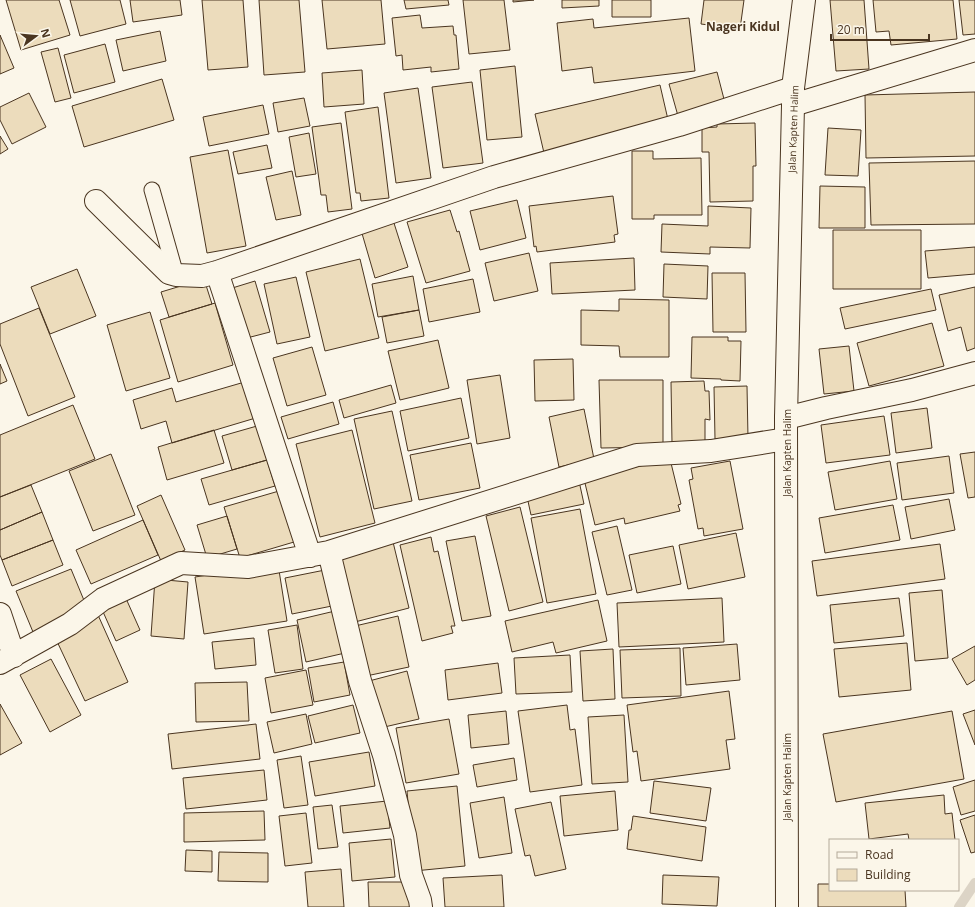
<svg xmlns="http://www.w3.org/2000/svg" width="975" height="907" viewBox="0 0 975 907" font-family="'Open Sans',sans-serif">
<rect width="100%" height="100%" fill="#fbf6e9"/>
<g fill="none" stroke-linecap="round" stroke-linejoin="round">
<path stroke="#dcd4c6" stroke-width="10" d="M959,907l16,-24"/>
</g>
<path fill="#ecdcbc" stroke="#4a3520" d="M6,0h53l11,35 -49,15z
M70,0h50l6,24 -46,12z
M130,0h50l2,15 -49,7z
M202,0h41l5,67 -40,3z
M259,0h40l6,72 -41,3z
M322,0h59l4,44 -58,5z
M404,0h44l1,5 -43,4z
M463,0h41l6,50 -41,4z
M513,0h21l-21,2z
M562,0h37v6l-37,2z
M612,0h39v17h-39z
M704,0h40l-4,29 -39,-5z
M830,0h34l5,69 -33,2z
M873,0h80l4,39 -66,6 -2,-14 -13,1z
M959,0h16v34l-12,1z
M420,15l2,13 31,-2 1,9h2l3,34 -28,3v-5l-28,3 -1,-15 -6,1 -4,-38z
M689,18l6,53 -101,12 -2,-16 -30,4 -5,-48 36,-4 1,9z
M160,31l6,30 -43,10 -7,-31z
M0,35l14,33 -14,6z
M105,44l10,38 -41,11 -10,-38z
M58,48l13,50 -16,4 -14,-50z
M515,66l7,71 -35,3 -7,-70z
M362,70l2,34 -40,3 -2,-34z
M717,72l8,31 -47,13 -9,-32z
M162,79l12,41 -90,27 -12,-41z
M472,82l11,81 -40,5 -11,-81z
M660,85l9,39 -125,29 -9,-39z
M418,88l13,90 -35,5 -12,-90z
M975,92v64l-109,2 -1,-63z
M29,93l17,34 -34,17 -12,-24v-13z
M304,98l6,28 -32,6 -5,-29z
M263,105l6,29 -60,12 -6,-29z
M378,107l11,91 -28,3 -1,-8h-4l-11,-81z
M341,123l11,86 -24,3 -2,-17h-5l-9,-68z
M755,123l1,43h-3v35l-43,1 -1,-50h-7v-24l15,-1v-3z
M828,128l33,2 -3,46 -33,-1z
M309,133l7,41 -20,3 -7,-40z
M0,136l8,13 -8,5z
M267,145l5,23 -34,6 -5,-22z
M228,150l18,96 -39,7 -17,-96z
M632,151h21v8l48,-1 1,57h-48v4h-22z
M975,161v63l-104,1 -2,-62z
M292,171l9,44 -25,5 -10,-43z
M820,186l45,1v41h-46z
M613,196l5,38 -4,1 1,7 -78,10 -1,-6 -2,1 -5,-41z
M517,200l9,38 -46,12 -10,-39z
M708,206l43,2 -1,40 -40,-1v7l-49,-2 1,-28 46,2z
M450,210l7,22 2,-1 11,40 -44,12 -19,-61z
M393,220l15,47 -33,11 -14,-48z
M833,230h88v59h-88z
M975,247v27l-47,4 -3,-27z
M529,253l9,38 -44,10 -9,-38z
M634,258l1,32 -83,4 -2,-31z
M360,259l19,79 -54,13 -19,-79z
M664,264l44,2 -1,33 -44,-2z
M77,269l19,47 -46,18 -19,-47z
M712,273h33l1,59h-33z
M413,276l6,34 -41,7 -6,-33z
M296,277l14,60 -33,7 -13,-60z
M204,279l8,25 -43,13 -8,-25z
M473,279l7,33 -51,10 -6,-33z
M255,281l15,51 -27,7 -14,-50z
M975,287v61l-8,3 -6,-24 -13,4 -9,-36z
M931,289l5,21 -91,19 -5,-21z
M619,299l50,1v57h-49l-1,-11 -38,-1v-35l38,1z
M215,303l18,62 -55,17 -18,-62z
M39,308l36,89 -47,19 -28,-72v-20z
M419,310l5,26 -37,7 -5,-26z
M150,312l20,66 -44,13 -19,-66z
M932,323l12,43 -75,20 -12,-43z
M692,337h36v4h13l-1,40 -19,-1v-1l-30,-1z
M438,340l11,48 -49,12 -12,-49z
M849,346l5,45 -30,3 -5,-45z
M312,347l14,48 -39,11 -14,-48z
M573,359l1,41 -39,1 -1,-41z
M0,364l7,17 -7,3z
M500,375l10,63 -33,6 -10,-64z
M599,380h64v67l-62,1z
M248,381l11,36 -87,26 -6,-22 -25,8 -8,-29 39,-12 4,14z
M704,381l1,10h4l1,29 -5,-1v23l-33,1 -1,-61z
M391,385l5,18 -52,15 -5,-18z
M747,386l1,52 -33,1 -1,-52z
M461,398l8,40 -61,13 -8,-40z
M333,402l6,22 -51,15 -7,-22z
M73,405l22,54 -95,38v-62z
M927,408l5,40 -36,5 -5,-40z
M584,409l10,50 -35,8 -10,-50z
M392,411l20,90 -38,8 -20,-90z
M884,416l6,39 -64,8 -5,-38z
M257,426l10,34 -35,10 -10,-34z
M214,430l10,33 -57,17 -9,-33z
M352,430l23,93 -55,14 -24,-93z
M471,443l9,45 -61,12 -9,-45z
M975,452v45l-7,1 -8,-44z
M111,454l24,61 -42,16 -24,-60z
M949,456l5,37 -52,7 -5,-37z
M670,459l11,45 -3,1 2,6 -55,13 -1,-6 -29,7 -11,-46z
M267,460l8,26 -66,19 -8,-26z
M730,461l13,68 -39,7 -1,-8 -5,1 -9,-49 4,-1 -2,-11z
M890,461l7,38 -62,11 -7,-38z
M579,481l5,23 -53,11 -5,-23z
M31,485l11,27 -42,18v-33z
M279,491l15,51 -54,16 -16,-51z
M161,495l24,55 -24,11 -24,-55z
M949,499l6,31 -44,9 -6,-32z
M893,505l7,35 -75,13 -6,-35z
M520,507l23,95 -34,9 -23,-95z
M580,509l16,85 -49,9 -16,-85z
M42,512l11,28 -51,20 -2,-5v-25z
M227,516l10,33 -30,9 -10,-33z
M143,520l15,35 -67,29 -15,-34z
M617,526l15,64 -25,5 -15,-63z
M736,533l9,44 -57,12 -9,-44z
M475,536l16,80 -29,5 -16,-80z
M431,537l3,15 4,-1 17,75h-4l2,7 -31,8 -22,-96z
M53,540l10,25 -51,21 -10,-26z
M393,542l16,66 -58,15 -17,-66z
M940,544l5,35 -128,17 -5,-35z
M673,546l8,38 -44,9 -8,-38z
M278,564l9,57 -83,13 -9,-57z
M71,569l17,41 -55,22 -17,-41z
M325,570l7,36 -40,8 -7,-36z
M155,579l33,3 -4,57 -33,-3z
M942,590l6,68 -33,3 -6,-68z
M124,594l16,36 -24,11 -16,-36z
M722,598l2,44 -105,5 -2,-44z
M899,598l5,38 -70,7 -4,-38z
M598,600l9,41 -51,12 -3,-11 -41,10 -7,-31z
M335,611l10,42 -39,9 -9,-42z
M98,615l30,67 -43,19 -31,-66z
M398,616l11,51 -43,9 -11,-50z
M297,625l6,44 -28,4 -7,-43z
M254,638l2,27 -41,4 -3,-27z
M907,643l4,47 -72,7 -5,-48z
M737,644l3,36 -54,5 -3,-37z
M975,646v34l-8,5 -15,-26z
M680,648l1,48 -59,2 -2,-48z
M613,649l2,50 -32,2 -3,-50z
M570,655l2,37 -56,2 -2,-36z
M51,659l30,56 -31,17 -30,-57z
M344,662l6,33 -36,7 -6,-34z
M498,663l4,30 -54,7 -3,-30z
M306,670l7,35 -42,8 -6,-35z
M407,671l12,48 -39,9 -11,-47z
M247,682l2,39 -53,1 -1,-39z
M729,691l6,48 -9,1 4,29 -89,12 -4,-30 -4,1 -6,-47z
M0,704l22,39 -22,12z
M353,705l7,28 -45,10 -7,-27z
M567,705l3,25 5,-1 7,56 -52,7 -12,-81z
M975,710v35l-12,-31z
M506,711l3,33 -38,4 -3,-33z
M952,711l12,68 -128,23 -13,-68z
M306,714l6,30 -38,9 -7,-31z
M624,715l4,67 -36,2 -4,-67z
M449,719l10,55 -53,9 -10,-55z
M256,724l4,35 -88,10 -4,-35z
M369,752l6,34 -60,10 -6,-34z
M301,756l7,49 -24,3 -7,-48z
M514,758l3,22 -40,7 -4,-22z
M264,770l3,30 -81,9 -3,-31z
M975,780v31l-14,4 -8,-28z
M654,781l57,7 -5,33 -56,-8z
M457,786l8,80 -51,5 -7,-80z
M615,791l3,39 -54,6 -4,-40z
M944,795l1,19 7,-1 3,27h-46l-1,-6 -39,5 -4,-36z
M504,797l8,56 -33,5 -9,-55z
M387,801l3,27 -47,5 -3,-27z
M551,802l15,67 -31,7 -5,-21 -5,1 -10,-47z
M332,805l6,42 -20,2 -5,-42z
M264,811l1,29 -81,2v-29z
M306,813l6,50 -27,3 -6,-50z
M975,815v37l-4,1 -11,-33z
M633,816l73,11 -4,34 -75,-12 2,-19h2z
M391,839l4,38 -43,4 -3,-38z
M186,850l26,1v21l-27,-1z
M219,852l49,1v29l-50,-1z
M341,869l3,38h-36l-3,-35z
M502,875l2,32h-59l-2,-29z
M663,875l56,2 -2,29 -55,-2z
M368,882h46v25h-45z
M818,884h12v6h75l1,17h-88z"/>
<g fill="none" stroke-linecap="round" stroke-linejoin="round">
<g stroke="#4a3520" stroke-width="17">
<path id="service" d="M152,190l24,85"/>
</g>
<g stroke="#4a3520" stroke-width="24">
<path id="minor" d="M793,105l182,-55
M96,201l73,72 7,2 26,1 15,-4 277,-95 185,-52 114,-37
M217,272l93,284
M786,418l40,-10 86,-18 63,-17
M329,552l31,129 24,74 21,80 6,40 9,25 1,7
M0,614l14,42
M0,663l70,-39 33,-25 78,-36 67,4 81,-15 308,-97 74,-4 75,-12"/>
</g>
<g stroke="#4a3520" stroke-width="24">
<path id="primary" d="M787,907l-1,-489 7,-313v-17l11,-88"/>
</g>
<use href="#service" stroke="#fbf6e9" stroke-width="15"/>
<use href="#minor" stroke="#fbf6e9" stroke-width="22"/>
<use href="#primary" stroke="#fbf6e9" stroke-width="22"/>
</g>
<g text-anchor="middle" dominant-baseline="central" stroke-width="3" stroke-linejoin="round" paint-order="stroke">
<g font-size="10" fill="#4a3520" stroke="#fbf6e9">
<text transform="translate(793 129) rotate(-88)">Jalan Kapten Halim</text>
<text transform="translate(787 453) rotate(-90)">Jalan Kapten Halim</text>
<text transform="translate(787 777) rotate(-90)">Jalan Kapten Halim</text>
</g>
<g font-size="12" font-weight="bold" fill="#4a3520" stroke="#fbf6e9">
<text x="743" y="26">Nageri Kidul</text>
</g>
</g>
<rect x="829" y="839" width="130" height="52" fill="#fbf6e9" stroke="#b4a999"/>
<rect x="837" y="852" width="20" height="6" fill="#fbf6e9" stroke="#b4a999"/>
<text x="865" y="859" font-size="12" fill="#4a3520">Road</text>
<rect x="837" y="869" width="20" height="12" fill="#ecdcbc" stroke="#b4a999"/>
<text x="865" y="879" font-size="12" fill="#4a3520">Building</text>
<g transform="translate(36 36) rotate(74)" stroke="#fbf6e9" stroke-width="3" paint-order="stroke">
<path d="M0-3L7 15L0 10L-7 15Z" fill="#4a3520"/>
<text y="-6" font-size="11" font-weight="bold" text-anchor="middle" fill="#4a3520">N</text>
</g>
<path d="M831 34v6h98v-6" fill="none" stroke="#4a3520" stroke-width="2"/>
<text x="837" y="34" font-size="12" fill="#4a3520" stroke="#fbf6e9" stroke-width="3" paint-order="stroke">20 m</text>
</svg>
